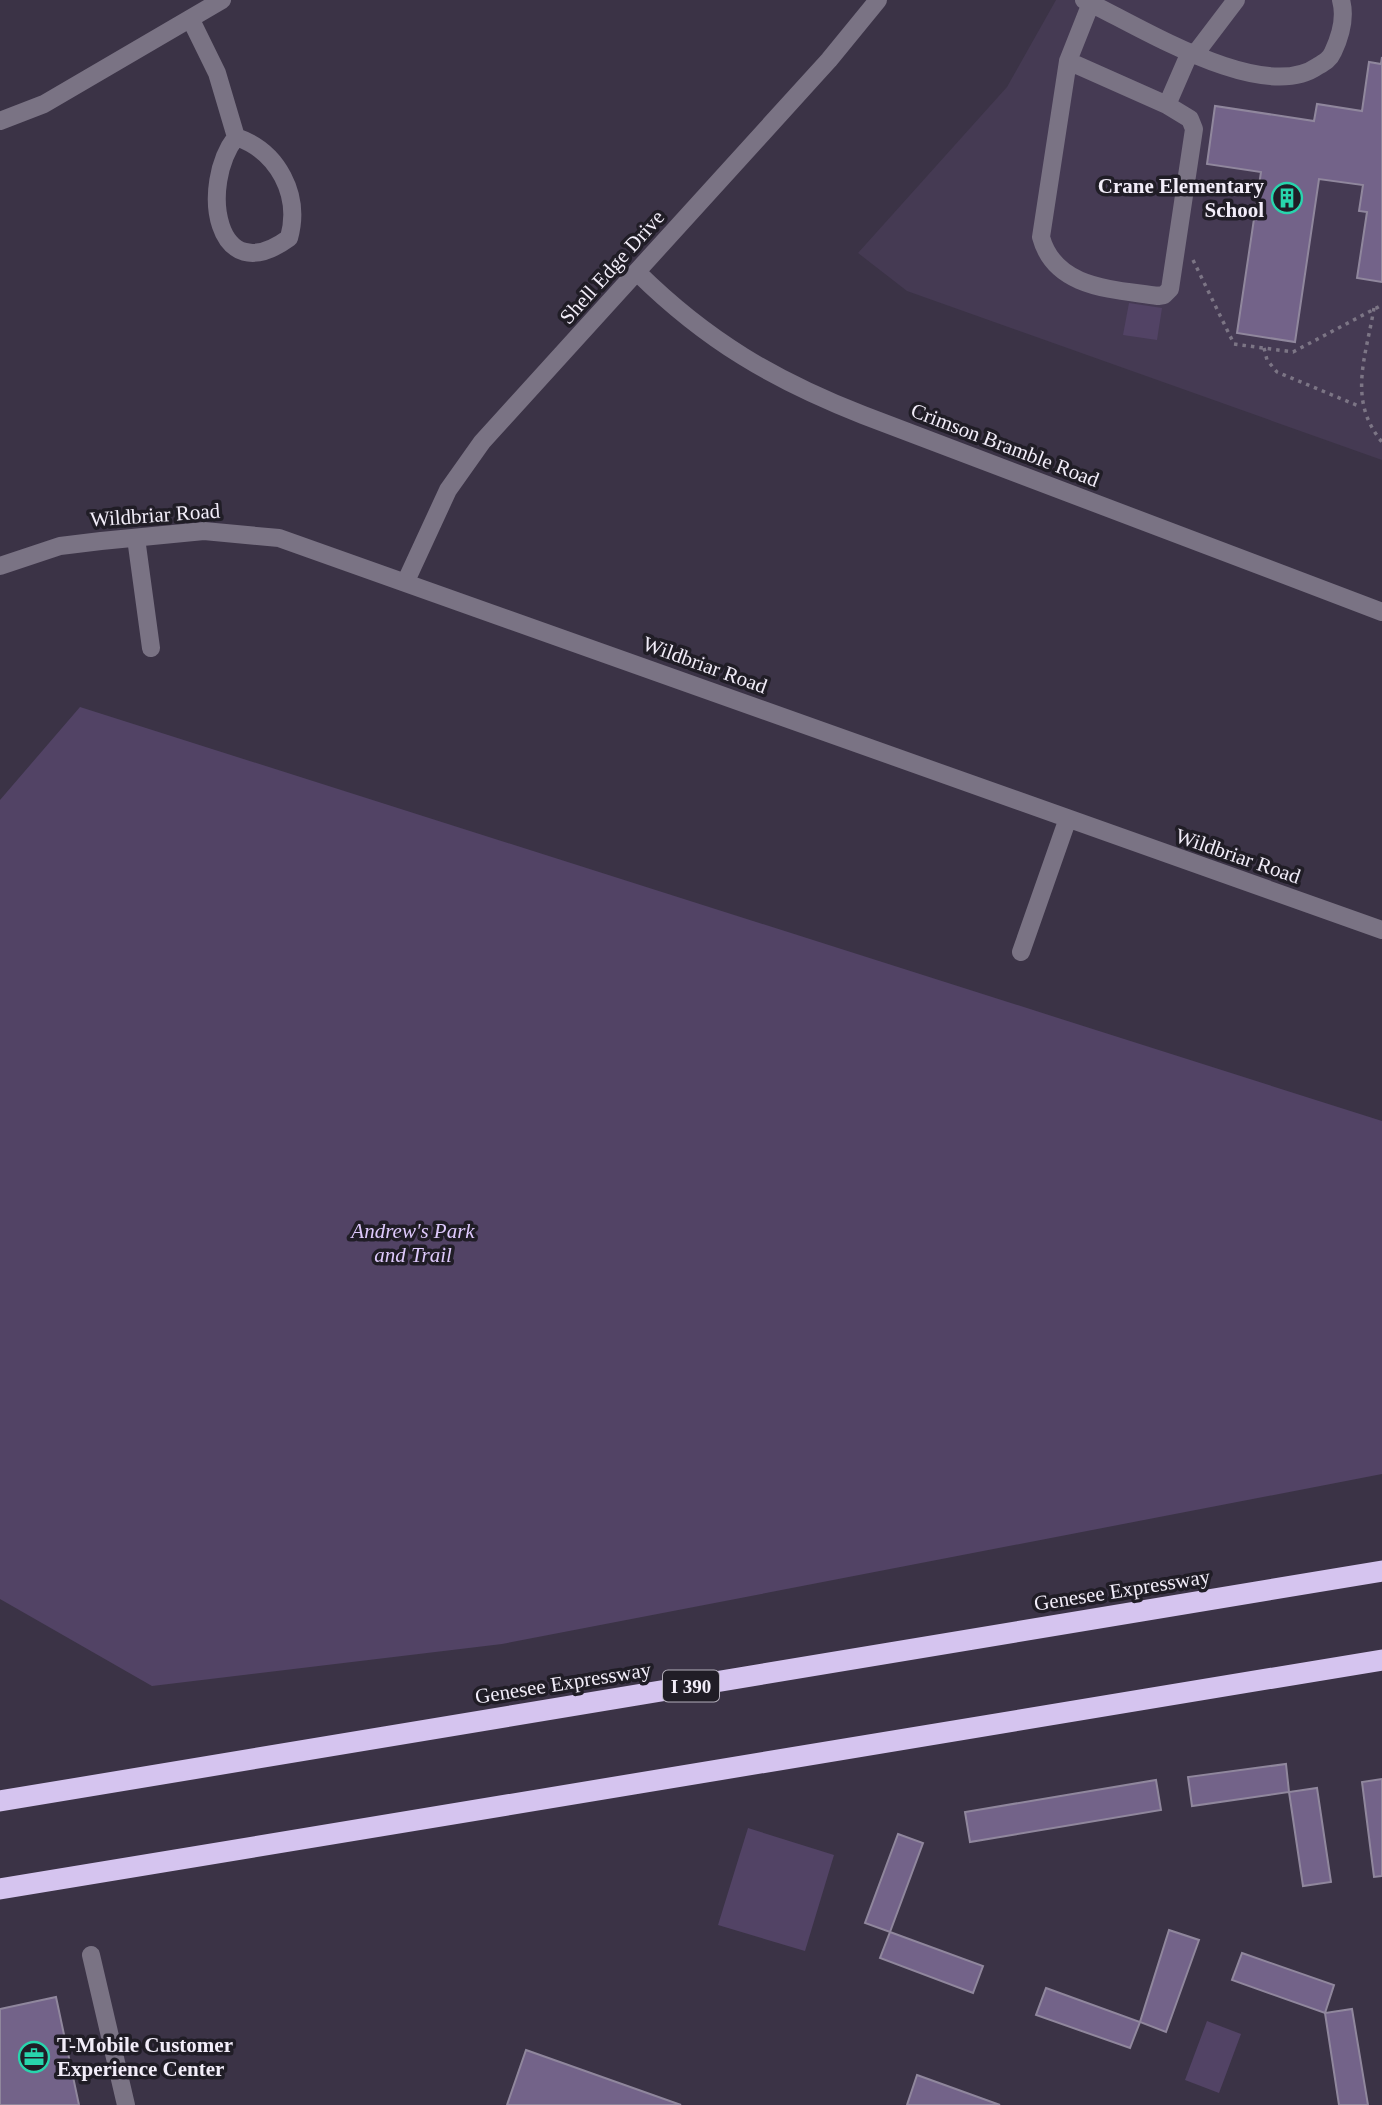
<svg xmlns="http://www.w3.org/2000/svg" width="1382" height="2105" viewBox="0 0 1382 2105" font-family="Georgia,serif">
<rect width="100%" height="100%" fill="#3b3346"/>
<path fill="#453a53" d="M1056,0h326v460l-475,-169 -49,-38 149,-166z"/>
<path fill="#524365" d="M1129,303l33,5 -5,32 -34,-5z
M80,707l1302,414v353l-880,170 -350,42 -152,-87v-799z
M748,1828l86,27 -29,96 -87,-26z
M1207,2021l34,13 -22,59 -34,-13z"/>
<path fill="#736389" stroke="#90879d" stroke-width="2" d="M1382,57v225l-25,-4 10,-66 -8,-1 4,-26 -44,-6 -24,163 -58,-9 24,-161 -54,-8 8,-58 99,15 3,-17 45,7 7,-49 12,2z
M1286,1764l3,28 -97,14 -4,-29z
M1382,1779v97l-8,1 -12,-95z
M1156,1780l5,30 -191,32 -5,-30z
M1317,1788l14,94 -28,4 -14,-94z
M898,1834l25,9 -33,89 -25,-9z
M1169,1930l30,10 -33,92 -26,-10z
M890,1932l93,34 -10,27 -93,-35z
M1242,1953l92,32 -9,28 -93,-33z
M1046,1988l94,34 -10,26 -94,-33z
M56,1997l23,108h-79v-96z
M1352,2009l16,96h-29l-14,-92z
M526,2050l155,55h-174z
M917,2075l83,30h-93z"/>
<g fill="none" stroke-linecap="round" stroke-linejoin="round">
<path stroke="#7c7585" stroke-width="3.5" stroke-dasharray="3.5 5" stroke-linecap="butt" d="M1193,260l41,84 59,8 89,-47
M1374,308c-8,49 -27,92 8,134
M1264,348l3,12 10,12 84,35"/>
<path stroke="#7a7384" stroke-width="18" d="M1084,0c55,26 179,105 234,66 7,-4 12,-7 15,-14 8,-17 13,-34 8,-52
M1091,3l-23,58 -27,176c14,52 72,52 117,59l6,-1 6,-6 24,-160 -4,-10 -23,-14 23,-53
M191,20l26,53 19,64c-37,48 -21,155 53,101 12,-43 -11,-87 -53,-101
M1195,54l41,-54
M1068,61l99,44
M0,121l44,-17 178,-104
M638,273c69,68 136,107 225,142l519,197
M136,538l15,110
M0,566l60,-20 41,-5 103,-10 75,7 1103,392
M406,581l42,-91 34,-48 347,-382 49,-60
M1021,952l46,-131
M91,1955l35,150"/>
<path stroke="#d5c4ef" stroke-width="21" d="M0,1801l1382,-230
M0,1889l1382,-229"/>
</g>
<defs>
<g id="building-ring" transform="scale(1.575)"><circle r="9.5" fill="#201d26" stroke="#28d5ad" stroke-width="1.5"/><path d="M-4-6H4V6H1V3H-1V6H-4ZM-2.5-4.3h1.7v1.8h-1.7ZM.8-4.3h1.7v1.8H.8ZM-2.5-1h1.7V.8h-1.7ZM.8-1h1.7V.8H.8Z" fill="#28d5ad"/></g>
<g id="office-ring" transform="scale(1.575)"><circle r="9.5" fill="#201d26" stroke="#28d5ad" stroke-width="1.5"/><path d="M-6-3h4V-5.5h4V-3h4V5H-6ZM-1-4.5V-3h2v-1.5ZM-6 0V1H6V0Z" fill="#28d5ad"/></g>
</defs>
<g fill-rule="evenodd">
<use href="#building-ring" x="1287" y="198"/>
<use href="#office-ring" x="34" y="2057"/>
</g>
<g text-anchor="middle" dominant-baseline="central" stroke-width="7" stroke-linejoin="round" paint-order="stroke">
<rect fill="#201d26" stroke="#b3afba" stroke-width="2" x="663" y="1670.5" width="56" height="31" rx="5"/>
<g font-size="19" font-weight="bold" fill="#f2edf9">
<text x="691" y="1686">I 390</text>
</g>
<g font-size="21" font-weight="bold" fill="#f2edf9" stroke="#201d26" text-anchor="end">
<text x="1264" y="186">Crane Elementary<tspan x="1264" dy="24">School</tspan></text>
<text x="57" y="2045" text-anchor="start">T-Mobile Customer<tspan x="57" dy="24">Experience Center</tspan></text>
</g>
<g font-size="21" fill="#f2edf9" stroke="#201d26">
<text transform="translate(612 267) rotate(-48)">Shell Edge Drive</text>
<text transform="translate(1005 445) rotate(21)">Crimson Bramble Road</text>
<text transform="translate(155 515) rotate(-4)">Wildbriar Road</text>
<text transform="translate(705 665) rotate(20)">Wildbriar Road</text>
<text transform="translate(1238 856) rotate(19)">Wildbriar Road</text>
<text transform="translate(1122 1590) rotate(-9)">Genesee Expressway</text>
<text transform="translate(563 1683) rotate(-9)">Genesee Expressway</text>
</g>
<g font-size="21" font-style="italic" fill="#dec9fc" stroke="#201d26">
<text x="413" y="1231">Andrew's Park<tspan x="413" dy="24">and Trail</tspan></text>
</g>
</g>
</svg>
